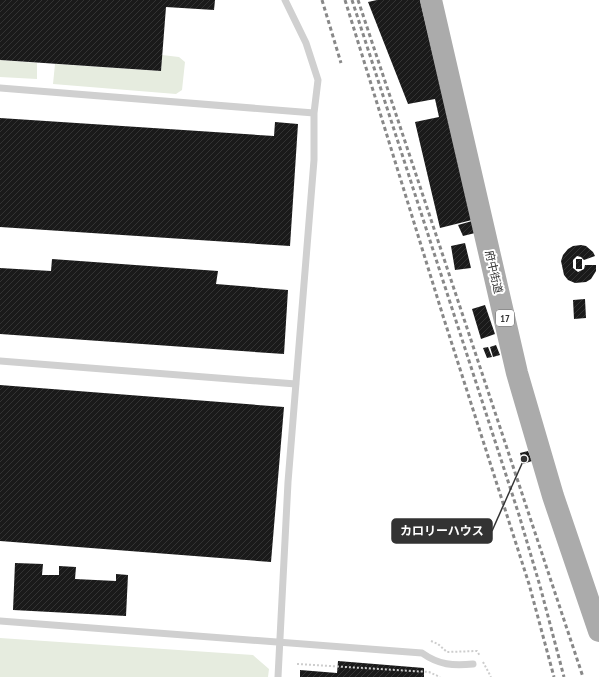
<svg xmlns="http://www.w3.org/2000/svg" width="599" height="677" viewBox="0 0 599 677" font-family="'PT Sans Narrow','Noto Sans JP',sans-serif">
<defs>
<pattern id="building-hatch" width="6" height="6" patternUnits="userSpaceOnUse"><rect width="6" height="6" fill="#1a1a1a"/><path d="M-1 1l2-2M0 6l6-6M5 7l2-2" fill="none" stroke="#333"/></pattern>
</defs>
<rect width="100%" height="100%" fill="#fff"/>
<path fill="#e6ecdf" d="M162,55l17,2 6,5 -3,28 -6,4 -123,-10 2,-20 106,7z
M0,60l37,3v16l-37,-2z
M0,638l253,17 16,14 -1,8h-268z"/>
<path fill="url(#building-hatch)" d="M0,0h215l-1,10 -48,-3 -5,64 -161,-11z
M377,0h43l52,220 -32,8 -25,-106 24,-5 -4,-18 -27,5 -40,-102z
M0,118l274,18 1,-14 23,2 -8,122 -290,-19z
M472,221l3,12 -12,3 -5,-11z
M465,243l6,25 -16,2 -4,-24z
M581,245l5,1 7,6 2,4 -11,4 -3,-3 -4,-1 -4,4v8l5,4 6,-3 1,-4h11v6l-5,8 -5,3 -11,1 -7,-3 -4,-5 -3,-14 2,-6 5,-6 5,-3z
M52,259l166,12 -2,13 72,6 -4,64 -284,-20v-66l51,3z
M576,259h6v10h-6z
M585,299l1,19 -12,1 -1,-19z
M485,305l10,29 -14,5 -9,-30z
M496,345l4,10 -7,2 -3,-10z
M488,347l4,10 -5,1 -4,-10z
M0,385l284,22 -13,155 -271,-21z
M528,451l4,10 -9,3 -3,-11z
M15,563l28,1 -1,11h17v-9l17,1 -1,12 41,2v-7l12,1 -2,41 -113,-6z
M338,661l86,7v9h-124v-7l37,3z"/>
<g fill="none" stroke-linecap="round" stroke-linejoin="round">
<path stroke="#cdcdcd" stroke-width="2" stroke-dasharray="2 2" stroke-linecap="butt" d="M431,641l7,3 9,8 30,-1 3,5
M483,662l8,15
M297,664l132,8 11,5"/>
<path stroke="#d0d0d0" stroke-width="7" d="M0,88l314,25
M0,361l296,23
M0,621l422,32c17,12 31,13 51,11
M278,677l10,-195 26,-322v-47l4,-33 -12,-37 -21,-43"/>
<path stroke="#ababab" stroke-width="22" d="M431,0l86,373 36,123 46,135"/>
<path stroke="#888" stroke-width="3" stroke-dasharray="4 3" stroke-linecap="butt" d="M322,0l19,63
M345,0l98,316 86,268 25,93
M352,0l167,515 21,71 24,91
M358,0l225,677"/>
</g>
<g text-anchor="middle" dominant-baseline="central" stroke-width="4" stroke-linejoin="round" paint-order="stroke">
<rect fill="#fff" stroke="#707070" stroke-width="1" x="496" y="310" width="18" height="16" rx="3"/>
<g font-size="10" font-weight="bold" fill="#333">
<text x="505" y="318">17</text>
</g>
<g font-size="11" fill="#333" stroke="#fff">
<text transform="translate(494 272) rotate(77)">府中街道</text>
</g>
</g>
<path fill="none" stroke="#333" stroke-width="1.5" d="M524 459L492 531"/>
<circle fill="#333" stroke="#fff" stroke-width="1.5" cx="524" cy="459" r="4"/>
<rect fill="#333" stroke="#333" stroke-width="1.5" x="392" y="519" width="100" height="24" rx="4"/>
<g font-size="12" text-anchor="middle" font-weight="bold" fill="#fff">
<text x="442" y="535">カロリーハウス</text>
</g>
</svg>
